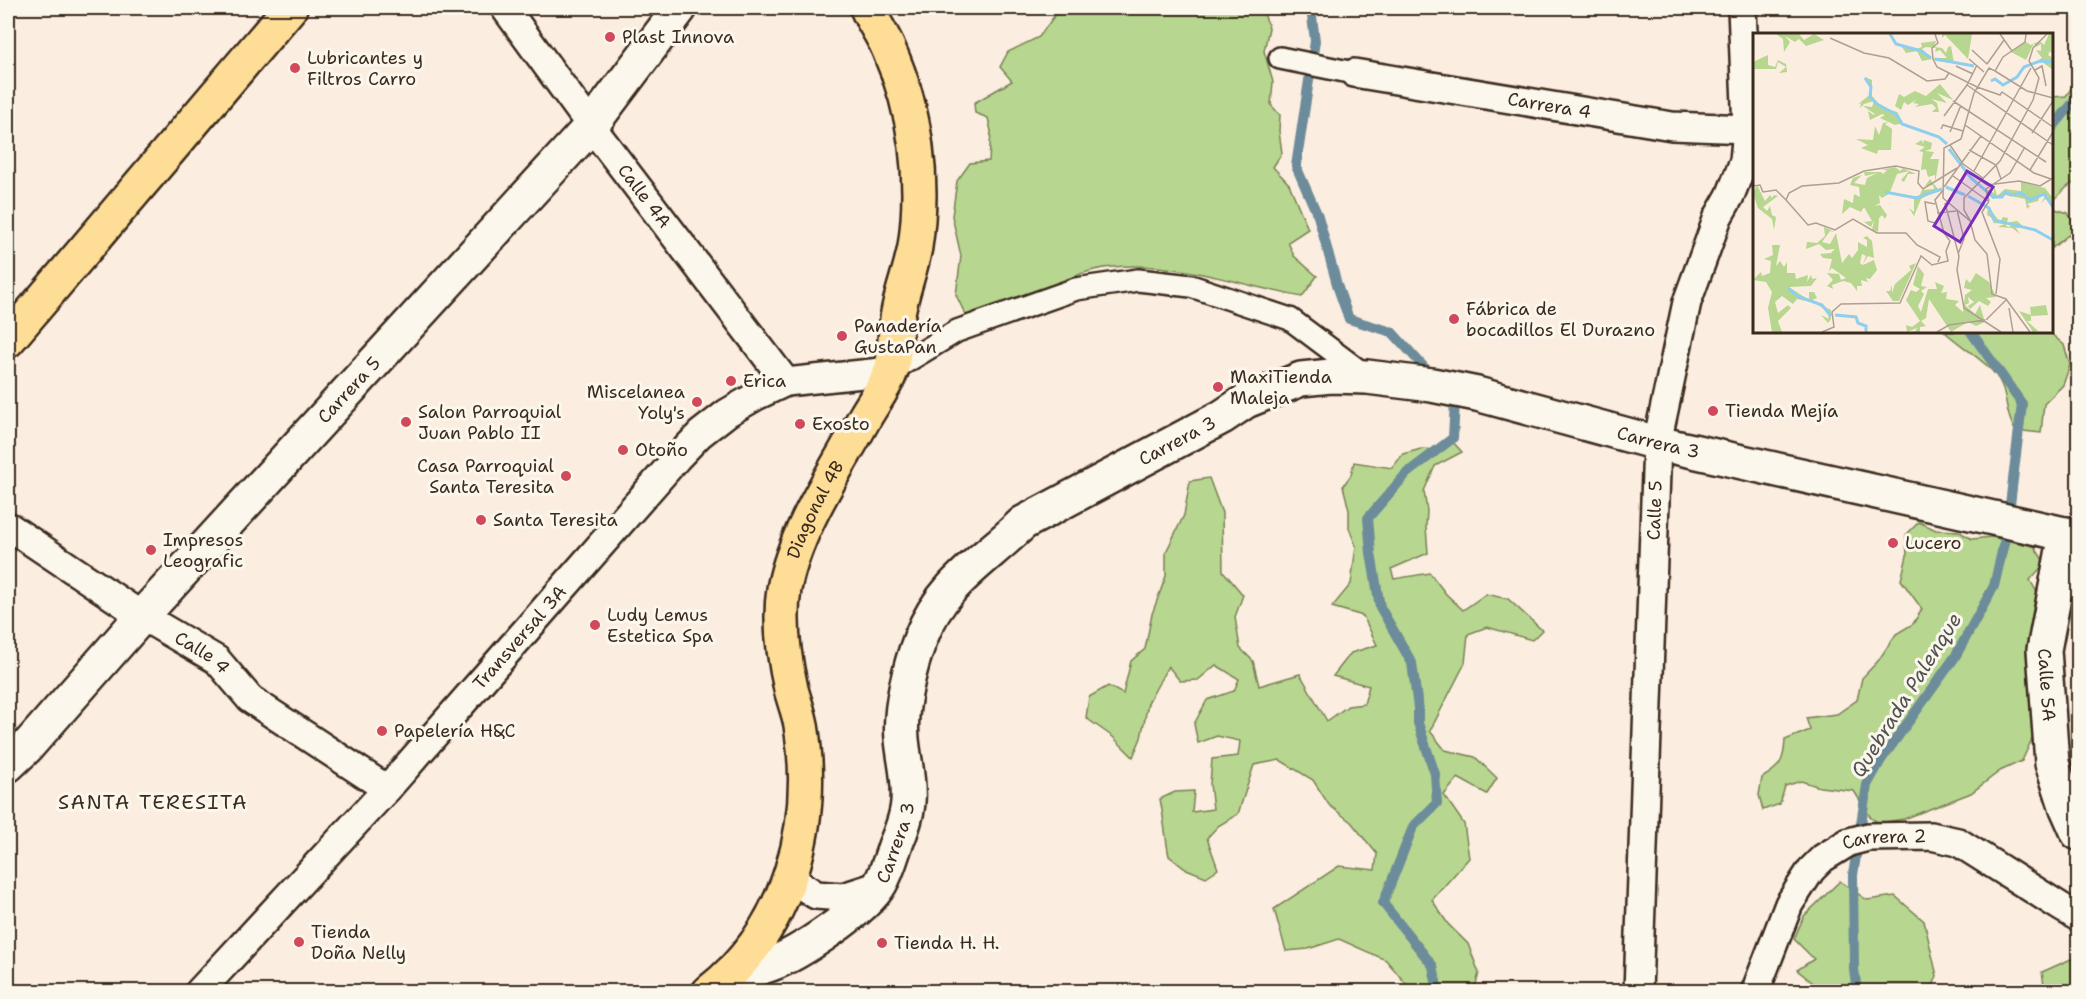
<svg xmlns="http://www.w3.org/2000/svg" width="2086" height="999" viewBox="0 0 2086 999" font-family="'Shantell Sans',sans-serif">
<rect width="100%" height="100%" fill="#fbeddf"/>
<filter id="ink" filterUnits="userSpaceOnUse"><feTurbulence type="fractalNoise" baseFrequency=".0167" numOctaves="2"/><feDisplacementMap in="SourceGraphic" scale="12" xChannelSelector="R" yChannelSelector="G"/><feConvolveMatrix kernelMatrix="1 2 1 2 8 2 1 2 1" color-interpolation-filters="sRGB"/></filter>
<g filter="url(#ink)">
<path fill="#b7d68f" stroke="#798056" stroke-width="1.5" d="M1060,8h202l7,20 -5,23 9,31 -2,23 9,10 -1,16 3,22 -9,14 16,17 19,45 -20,13 6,14 23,20 -15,21c-63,-12 -124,-36 -189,-30 -38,3 -64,23 -98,37 -15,6 -32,9 -48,14l-11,-23 5,-39 -9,-40 5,-35 13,-18 19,-2 2,-30 -3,-13 -13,-5 -1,-10 38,-22 -12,-14 8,-15 31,-15z
M2078,69v111l-11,7 -15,15v-105l14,-1 11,-16z
M2052,208l16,5 9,15 -25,20z
M1945,332h104l15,13 6,20 -7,20 -19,19 -3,29 -26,-3c-10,-17 -7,-28 -13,-44 -8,-21 -41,-39 -57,-54z
M1453,442l9,10 -27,14 -11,25 3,20 -1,16 2,26 -37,16 3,10 36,-6 16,21 17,16 23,-16 22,5 34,31 -10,10 -45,-13 -19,7 -3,29 -35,68 15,19 30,7 22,21 -10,16 -29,-16 -14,17 20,29 5,34 -37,42 16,24 20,20 11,29 -5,18h-71l4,-6 -21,-25 -47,-21 -31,10 -22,2 -12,-42 65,-43 36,4 2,-16 -26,-32 -22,-17 -16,-25 -33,-20 -26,5 -16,49 -20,12 -11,12 11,31 -12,8 -22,-9 -15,-12c-4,-20 -5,-38 -9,-57l15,-7 19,-1 -2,21 21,-3 -3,-25 2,-25 26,-3 2,-15 -23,-5 -19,7 -4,-19 13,-24 27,-9 5,-12 -23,-14 -18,15 -18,1 -12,-15 -20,37 -7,35 -8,19 -20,-20 -27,-19 3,-21 19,-11 15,8 8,-33 14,-12 7,-35 14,-38v-24l18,-37 6,-34 19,-3 13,35 1,58 20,24 -8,22 5,31 13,13 6,25 41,-12 27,47 21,-15 16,-2 5,-18 -36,-10 18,-23 26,-8 -14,-29 -31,-9 19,-23 5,-38 -7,-18v-18l-6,-24 8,-11 3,-13 38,6 11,-14 18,-5 19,1z
M1919,522l17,8 22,1 14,8 19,-2 43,9 11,17 -15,17 8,14 9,24 -6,101 -19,42 -22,10 -29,22 -67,26 -25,4 -8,-5 -17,-27 -34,-4 -19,-6 -16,5 -5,18 -17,6 -4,-15 3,-17c18,-11 22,-16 23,-38l25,-10 -4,-12 31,-4 20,-14 5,-22 16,-17 18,-27 17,-10 9,-15 -21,-29 6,-24 -1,-21z
M1840,881l27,19 28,-4 29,25 13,55 -6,15h-108l-26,-21 17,-11 -20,-20 10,-23z
M2078,956v35h-33l-3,-19z"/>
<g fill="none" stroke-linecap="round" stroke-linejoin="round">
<path stroke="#6d8c9b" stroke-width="10" d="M1311,8l4,33 -19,125 22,50 20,72 11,31 43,13 42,46
M2052,128l26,-31
M1438,992l-5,-26 -50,-63 30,-76 24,-24 -2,-29 -17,-51v-15l-6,-45 -32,-56 -9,-54 -3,-35 39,-45 46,-35 2,-37 -7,-7
M1857,992l-3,-23 -1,-94 14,-90 14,-25 74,-103 39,-71 13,-56 15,-126 -51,-72"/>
<g stroke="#3b2a1e" stroke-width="26">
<path id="pedestrian" d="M1280,58l74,15
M891,371l66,-40 119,-42 62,-9 53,6 99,33 76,57"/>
</g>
<g stroke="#3b2a1e" stroke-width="32">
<g id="minor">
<path id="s1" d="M505,8l86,118 195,256"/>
<path id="s2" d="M1354,73l318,53 75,3"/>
<path id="s3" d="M8,526l134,90 75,44 33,39 137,90"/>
<path d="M790,878l26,17 27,2 37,-12"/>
<path id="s4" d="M199,992l188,-203 290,-331 23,-24 27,-21 29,-17 30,-14 105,-11"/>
<path id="s5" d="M1638,992l19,-549 30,-141 31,-85 12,-21 14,-35 3,-32 -5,-121"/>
<path id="s6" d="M1755,992l34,-88 22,-34 12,-12 26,-16 19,-5 63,-1 27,6 103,65 17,10"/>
</g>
</g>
<g stroke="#3b2a1e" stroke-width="38">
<g id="tertiary">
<path id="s7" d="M2066,534l-22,116 8,113 14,43 12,27"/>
<path id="s8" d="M8,765l18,-17 116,-132 449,-490 89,-118"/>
<path id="s9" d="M728,977c14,-4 29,-8 43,-13 28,-10 95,-55 109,-80 7,-12 11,-26 15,-38 6,-14 12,-29 13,-44 2,-22 -4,-41 -6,-63 -3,-30 8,-74 19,-102 21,-54 63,-76 102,-114l199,-106 24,-16 55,-22 30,-3 36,1 65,8 45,9 180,49 421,94"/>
</g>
</g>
<g stroke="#3b2a1e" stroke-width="38">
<g id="primary">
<path d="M8,340l282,-332"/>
<path id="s10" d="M709,992c81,-63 108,-169 92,-267 -2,-12 -7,-24 -10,-36 -7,-31 -12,-68 -7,-100 11,-59 52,-119 81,-172 8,-14 20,-30 26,-46 5,-18 3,-39 7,-58 4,-22 13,-44 17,-66 10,-67 1,-136 -26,-197 -6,-15 -16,-28 -22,-42"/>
</g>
</g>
<use href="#pedestrian" stroke="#fbf7ec" stroke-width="21"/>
<use href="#minor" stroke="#fbf7ec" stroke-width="27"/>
<use href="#tertiary" stroke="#fbf7ec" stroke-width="33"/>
<use href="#primary" stroke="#fedd96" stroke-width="33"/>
</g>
</g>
<g fill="#d1495b" stroke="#fbf7ec" stroke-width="2">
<circle cx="610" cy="37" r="6"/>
<circle cx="295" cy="68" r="6"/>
<circle cx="1454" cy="319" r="6"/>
<circle cx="842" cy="336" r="6"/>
<circle cx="731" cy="381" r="6"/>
<circle cx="1218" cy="387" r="6"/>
<circle cx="697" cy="402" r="6"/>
<circle cx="1713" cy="411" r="6"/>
<circle cx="406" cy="422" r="6"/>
<circle cx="800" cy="424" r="6"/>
<circle cx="623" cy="450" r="6"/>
<circle cx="566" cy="476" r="6"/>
<circle cx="481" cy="520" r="6"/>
<circle cx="1893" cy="543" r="6"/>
<circle cx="151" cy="550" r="6"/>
<circle cx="595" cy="625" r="6"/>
<circle cx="382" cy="731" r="6"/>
<circle cx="299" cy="942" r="6"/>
<circle cx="882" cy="943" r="6"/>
</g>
<g text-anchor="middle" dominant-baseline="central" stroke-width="6" stroke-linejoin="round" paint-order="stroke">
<g font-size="18" fill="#3b2a1e" stroke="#fbf7ec" text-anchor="start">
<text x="622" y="37">Plast Innova</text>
<text x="307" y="58">Lubricantes y<tspan x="307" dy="21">Filtros Carro</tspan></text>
<text x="1466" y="309">Fábrica de<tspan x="1466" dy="21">bocadillos El Durazno</tspan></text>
<text x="854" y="326">Panadería<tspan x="854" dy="21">GustaPan</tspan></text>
<text x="1230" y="377">MaxiTienda<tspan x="1230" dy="21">Maleja</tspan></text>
<text x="743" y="381">Erica</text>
<text x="685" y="392" text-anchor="end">Miscelanea<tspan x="685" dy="21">Yoly's</tspan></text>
<text x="1725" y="411">Tienda Mejía</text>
<text x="418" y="412">Salon Parroquial<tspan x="418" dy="21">Juan Pablo II</tspan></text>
<text x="812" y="424">Exosto</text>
<text x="635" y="450">Otoño</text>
<text x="554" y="466" text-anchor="end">Casa Parroquial<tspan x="554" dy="21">Santa Teresita</tspan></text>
<text x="493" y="520">Santa Teresita</text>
<text x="163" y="540">Impresos<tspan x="163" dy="21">Leografic</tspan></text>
<text x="1905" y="543">Lucero</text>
<text x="607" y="615">Ludy Lemus<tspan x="607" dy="21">Estetica Spa</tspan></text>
<text x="394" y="731">Papelería H&amp;C</text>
<text x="311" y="932">Tienda<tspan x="311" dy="21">Doña Nelly</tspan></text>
<text x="894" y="943">Tienda H. H.</text>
</g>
<g font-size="18" fill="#3b2a1e" stroke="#fbf7ec">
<text stroke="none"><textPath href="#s2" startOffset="198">Carrera 4</textPath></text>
<text stroke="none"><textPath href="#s1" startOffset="234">Calle 4A</textPath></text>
<text stroke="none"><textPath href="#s8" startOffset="507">Carrera 5</textPath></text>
<text stroke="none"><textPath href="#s9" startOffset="766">Carrera 3</textPath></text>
<text stroke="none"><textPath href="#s9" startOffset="1270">Carrera 3</textPath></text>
<text stroke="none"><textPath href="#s10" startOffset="520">Diagonal 4B</textPath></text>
<text stroke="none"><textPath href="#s5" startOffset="482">Calle 5</textPath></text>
<text stroke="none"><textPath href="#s4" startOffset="478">Transversal 3A</textPath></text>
<text stroke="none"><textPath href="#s3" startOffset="232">Calle 4</textPath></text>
<text stroke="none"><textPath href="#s7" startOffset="153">Calle 5A</textPath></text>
<text stroke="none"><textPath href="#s9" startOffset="226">Carrera 3</textPath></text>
<text stroke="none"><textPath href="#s6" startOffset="218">Carrera 2</textPath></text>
</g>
<g font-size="20" font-style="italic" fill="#505352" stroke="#fbf7ec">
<text transform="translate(1906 695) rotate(-58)">Quebrada Palenque</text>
</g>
<g font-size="20" letter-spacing="1.5" fill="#3b2a1e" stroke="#fbf7ec">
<text x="153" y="802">SANTA TERESITA</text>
</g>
</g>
<g transform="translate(1753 33)">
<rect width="300" height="300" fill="#fbeddf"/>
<path d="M23,1h23l5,6 10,-6 10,6 -18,6 -7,-7 -4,3 -10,-6 5,6 -6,10 -1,-13zM189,1h30l-4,25 -23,-24 -3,3zM296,1h4v21l-3,-4 -2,4 5,3v12l-12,-9 -8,3 9,-6 -6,-8 5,1v-7l-5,3 -2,-4 -8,17 -15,-8 15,-10 5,3 3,-2 7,-1 3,3zM183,8l-2,6 8,1 4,5 2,-6 3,-1 3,17 -18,-2 -3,-3h14l-7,-8 -5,2 1,-4 -10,-1 -4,2 10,10 -10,2 -5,-10 -11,2 -6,-9 13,6 9,-3 -1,-4zM15,22v10l7,2 3,-7 8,4 1,8 -8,1 7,-6 -8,-5 -2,7h-23v-7zM112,44l7,3v16l10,11 15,5 6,11 -8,2 -15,-7 5,-3 -3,-1 -12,6 -2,-9 6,4 1,-1 -12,-8 9,1 2,-6 -10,3 -4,4 1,-5 -4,2 15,-12zM187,51l13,16 -16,-7 10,10 -16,-4 6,4 2,9h-7l4,-4 -4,-4 -17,3 4,-3 -6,-1 4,-4 -9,6 -4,-3 -3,8 -6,-4 4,-12 5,3 11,-6 11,5zM136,89l-4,2 7,5 -1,21h-13l-1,4 -16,-6 7,-3 -12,-6 17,1 2,-14 4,9 4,-12zM169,107l1,4 1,-4 8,3 -1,6 -6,2 9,1 -4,7h9l-4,24v-8l-7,2 -2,-8 -5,1 2,-18 -4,-1 6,-4 -10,-3zM142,134l5,4 3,-3 13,6h-8l-4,8 -3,-2 8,-9 -12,3 -7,18 29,5 3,-7 12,-1 -1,-4 -8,1 5,-7 8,10 -17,10 -7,17 -5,-8 5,4v-13l-22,-7 -10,6 -3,-3 1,8 -6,3 6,-1 7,10 -2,4 -3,-4 -3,3 -1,14 -6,-2 2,-10 -3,7 -7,-5 8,-1 -8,-14 -3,5 -11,-5 -8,7 2,-15 9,4 1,-9 6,3 -1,-10 -9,-2 3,-7 9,-3 -8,8 11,2 2,-7 10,-5 -12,3 -1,-4h17l2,2 4,-4h-6zM268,149l24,6 7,9 -1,5 -6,-3 -4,5 4,-8 -5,-1 -2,6 -11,3 3,2 -3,3 -2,-10 -20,-4 -12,4 -5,-5v-4l6,3v-8l3,11 8,-7 16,2zM4,152l8,16 5,-6 2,3 2,-3 4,1 -15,11 4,4 3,-5 2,9 4,2 -2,13 -2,-11 -14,-11 -5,-15zM235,173l12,16 3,-5 5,1 -2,8 4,1 1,-5 6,-1 7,6 -8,1 4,6 -8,-6 -14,-1 6,-3 -11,-1 1,-4 -7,-4zM71,194l11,5 -5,-1 -8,11 8,2 6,-11 6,30 7,-9 3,4 6,-8v-8l9,5v-7l-4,-2 4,-2 5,5 2,17 -6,-2 -5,8 3,-8 -4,-2 -2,9 3,2 11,-5 3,10 -7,9 -4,-1 2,4 -7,-2 1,6h-5v5l-6,-8 -8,-2 -11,4 1,4 -6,-3 6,-6 -6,-7 12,1 2,6 5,-2 -14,-10 -3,3 3,-12 -9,-1 -3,-4 11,-1 4,-4 -9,1 -7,-6 -13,5 1,-7 10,1 8,-7zM19,212h8l-4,21 4,-5 4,6 3,-5v11h8l1,6 12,-4 -1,7 4,-7 1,4 5,-1 -6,8 -22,1 20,13v-8h5l3,6 -5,2 19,10v9l-3,4 -7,-8 8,4 -2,-8 -12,-8 -18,-4 -4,5 -11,-8 -7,6 3,11 10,-8 3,3 -13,13 4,11h-10l-4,-24 4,-16 -6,-10 -13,-2 8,-8 1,4 8,-3 1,-12 -7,-2 9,-4zM163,230l-17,38h-6l-7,-10h4l2,-6v8l3,-9 16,-14 -2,-4zM165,233l6,8 -3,12 6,1 -6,4 3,3 -6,12 3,6 7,-23h9l-2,-7 9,4 -3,7 6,-1 -1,7 13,2 -4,4 8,7 2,-17 7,-5 -8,-2 2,-9 4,4 6,-10 13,9 7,15 -10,1 5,4 -3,4 -9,-5 -9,8 -2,-3 6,-4 -6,-5 1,6 -4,2 10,9 5,-9 5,17 -9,4 -8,-4 -17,10 -22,-33 -3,19 -5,3 5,5 -6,1v5h-5l2,-4 -10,4 -1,-7 6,2 8,-6 -14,-21 5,-10 5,2 4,-3 -7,-4zM293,272l2,10 -17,1v5h-4l11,10 -5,1 -14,-21 12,4 -1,-8z" fill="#b7d68f"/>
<path fill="none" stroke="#8eceef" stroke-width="3" d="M137,1l6,10 25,7 10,7M182,26l39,7M112,45l6,9 -1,10 7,7 20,11 5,9 37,13 8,7M238,48l4,-2 8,6 14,-8 7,-10 16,-6 13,1M196,116l22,29 22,19h9l3,-5 6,3 10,-2 9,7 14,-6 9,13M193,154l19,8M132,159l31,6 26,-9M215,163l21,12 5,12 41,10 18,10M35,255l9,8 25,9 9,11M82,282l21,2 2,6 8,3v6"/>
<path fill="none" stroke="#ae9f92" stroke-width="1.5" d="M182,1l3,9 -6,5 1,11 4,8 40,20 23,8 2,-3 51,35M247,1l12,17M273,1l-1,8 -22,15 -8,14 -6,-3 -15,25 -13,46 -17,9 -1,50 27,23 5,19 12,14 5,40 14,5 24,33M77,5l34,15 25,5 38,23 18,-2 4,-6M219,17l15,14M216,26l15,13M234,31l17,-24M203,33l17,8M282,37l7,-4 4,20M242,38l32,20 26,7M214,52l86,60M200,68l93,61M191,83l23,-31 10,-20M212,92l69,48 17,6M188,96l2,-4 20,6M197,99l11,-27M279,100l21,-32M197,112l13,19 20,14M216,117l27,15 5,14M277,137l23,-38M221,138l57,-103M200,143l35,25M227,147l7,5 32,-4 21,5 13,-8M0,153l7,-1 3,7 13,-2 10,10 3,-7 13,-7 37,-3 25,-12 32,-5 23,5 -1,12 5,6 34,-21M191,154l37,-51M33,167l22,25 8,-2 19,7 18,-11 24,14h29l11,12 23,12 -2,5M236,168l-7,11 18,47 -4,35M236,168l-3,-12 24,-16 15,-26M192,170l14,53 -2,14 7,38 37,24M182,171l-10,-2 3,19 7,2M204,177l7,29 -6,15M184,180l19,-2M218,189l-7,-12v-12l36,-37 33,-61 6,-22 -10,-17 4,-13 14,-14M256,275l4,24M233,287l20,-20M69,299l12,-5 -2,-15 9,-8 59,-1 21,-47 11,9 16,-4 -2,-10 4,-10 -6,-8 -9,-33 9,-11M184,299l12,-7 36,-5"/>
<path fill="#7b2cbf" fill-opacity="0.15" stroke="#7b2cbf" stroke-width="3" d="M214,138l26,16 -33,55 -26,-16z"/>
<rect width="300" height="300" fill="none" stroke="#3b2a1e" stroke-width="3"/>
</g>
<rect width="2086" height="999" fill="none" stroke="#fbf7ec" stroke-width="30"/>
<rect x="15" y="15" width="2056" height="969" fill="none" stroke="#3b2a1e" stroke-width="2" filter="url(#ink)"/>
</svg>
